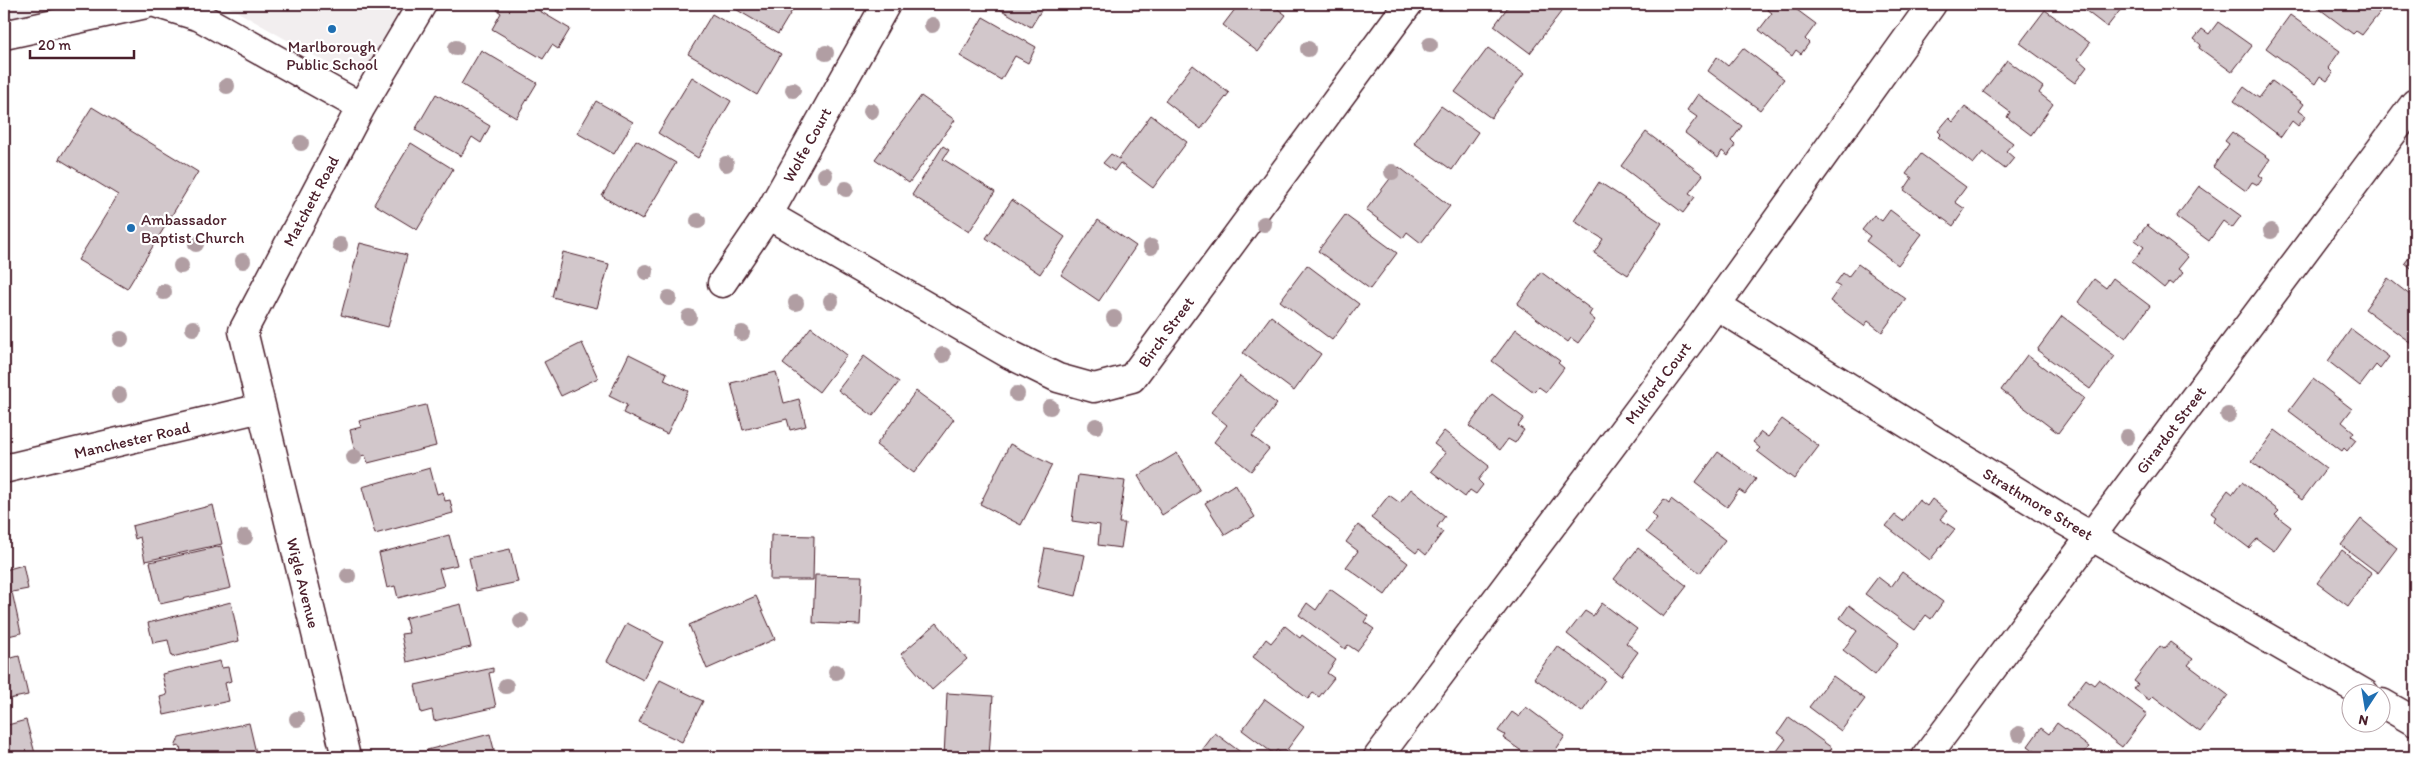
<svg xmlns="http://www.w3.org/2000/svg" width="2419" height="761" viewBox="0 0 2419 761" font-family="Itim,sans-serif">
<rect width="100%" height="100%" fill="#fff"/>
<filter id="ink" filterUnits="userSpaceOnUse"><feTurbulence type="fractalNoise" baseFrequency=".02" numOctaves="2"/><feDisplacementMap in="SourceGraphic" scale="10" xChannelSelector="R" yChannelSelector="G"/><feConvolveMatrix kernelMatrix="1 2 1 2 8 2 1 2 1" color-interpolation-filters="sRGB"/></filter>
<g filter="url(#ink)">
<path fill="#f2eeef" d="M4,4h68l-68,16z
M224,4h187l-30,50 -17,15 -35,-5z"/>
<path fill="#d2c7cb" stroke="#4a1f2b" d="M501,4l4,2 2,-2h21l42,25 -12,20 -6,-4 -9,14 -51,-30 9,-16 -4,-3z
M727,4h69l-18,30z
M991,4h54l-14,23z
M1239,4h32l15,11 -28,37 -35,-27z
M1510,4h57l-37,49 -36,-27z
M1765,4h24l27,20 -11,15 4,4 -8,11 -5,-4 -4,6 -33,-26 13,-17 -9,-7z
M2077,4h48l-18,23z
M2313,4h63l-2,2 7,5 -19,24 -6,-4 -3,3z
M2045,10l45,33 -12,16 9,8 -12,16 -55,-40z
M712,14l69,40 -24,41 -69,-41z
M2290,15l50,36 -12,17 5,5 -6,8 -7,-5 -5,8 -49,-36z
M983,17l53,30 -8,16 -13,-7 -14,24 -41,-24z
M2218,22l34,24 -20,26 -33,-24 2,-3 -7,-6 8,-10 7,5z
M1488,48l36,26 -33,44 -36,-26z
M1743,48l41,31 -24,31 -52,-39 9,-14 11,9z
M481,50l56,33 -21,35 -55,-34z
M2007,60l36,27 -4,6 14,11 -22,31 -24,-18 3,-5 -27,-20z
M1193,65l36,28 -28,36 -36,-28z
M692,77l39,24 -33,57 -40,-25z
M2272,81l32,23 -5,7 7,5 -8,10 -6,-5 -11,16 -47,-36 10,-14 15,11z
M436,94l54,32 -9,17 -9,-6 -11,19 -46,-26z
M1698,94l44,32 -11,15 4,4 -7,11 -6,-5 -4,7 -33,-25 12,-16 -10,-7z
M921,96l34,24 -46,63 -34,-24z
M596,101l37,21 -19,32 -37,-21z
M1441,106l37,26 -26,38 -38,-27z
M92,107l106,65 -71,117 -49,-29 40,-65 -59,-36z
M1965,107l48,36 -7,8 8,7 -9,11 -22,-17 -10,12 -35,-27 3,-3 -3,-3 11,-13 4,4z
M1151,115l36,27 -34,46 -33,-25 -6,8 -11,-8 8,-9 8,5z
M1646,132l57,43 -14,18 6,4 -12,16 -62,-47z
M2232,132l38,27 -11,16 4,3 -5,7 -6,-3 -6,9 -33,-24 16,-23 -4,-3z
M636,140l40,23 -34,57 -40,-24z
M411,143l42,26 -36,61 -43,-26z
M943,146l6,4 -6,9 52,33 -26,40 -57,-37z
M1921,154l45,33 -11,15 10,7 -12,17 -49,-36 8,-12 -6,-4z
M1399,167l51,39 -29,37 -14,-11 -4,6 -37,-28z
M1599,182l63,41 -34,52 -34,-22 9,-14 -29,-18z
M2199,186l42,30 -9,12 -9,-7 -14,20 -33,-24z
M1012,200l53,37 -25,37 -54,-36z
M1890,210l32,24 -24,31 -32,-24 4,-5 -8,-6 12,-15 8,6z
M1345,215l52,38 -27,36 -52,-38z
M1098,220l38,26 -37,55 -38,-26z
M2147,225l41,32 -10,12 5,4 -10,12 -4,-3 -5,6 -32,-26 12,-15 -9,-7z
M360,243l47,12 -19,72 -47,-12z
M2415,249v22l-10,-8z
M563,252l46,12 -12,44 -45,-11z
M1858,264l48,35 -24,33 -14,-11 -4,5 -34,-25 10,-14 -5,-3 8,-11 5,4z
M1307,265l52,39 -27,36 -52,-39z
M1541,272l51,38 -3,5 6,5 -17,23 -7,-5 -3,4 -51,-38z
M2113,278l37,28 -24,32 -48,-36 16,-23 12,9z
M2388,278l27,21v47l-50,-37z
M1271,316l50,38 -27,37 -51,-38z
M2062,316l53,40 -25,33 -53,-39z
M811,327l36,28 -28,37 -36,-28z
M1516,329l44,32 -2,2 6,5 -18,24 -7,-5 -5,5 -42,-31z
M2351,329l38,28 -9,12 -4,-4 -16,21 -32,-25z
M582,343l16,35 -37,18 -17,-34z
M629,354l38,19 -3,7 24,11 -21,43 -44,-21 4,-8 -18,-9z
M2027,355l57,43 -26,35 -57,-43z
M864,356l35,26 -26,34 -35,-26z
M776,372l8,31 15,-4 7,27 -16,4 -3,-11 -44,11 -12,-47z
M1240,376l37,28 -25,32 17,13 -18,22 -37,-29 13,-17 -16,-13z
M2313,379l39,30 -10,13 12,10 -3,4 5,4 -9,11 -3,-3 -2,3 -53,-40z
M916,391l38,28 -40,54 -38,-28z
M1492,394l32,24 -6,8 6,4 -9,13 -7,-4 -8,11 -31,-24z
M426,405l10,41 -68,17 -3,-8 -9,2 -6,-27 11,-3 -2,-6z
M1782,419l37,27 -25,33 -37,-28 3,-3 -7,-6 8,-10 7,5z
M2275,430l51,38 -24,32 -50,-38z
M1444,431l45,35 -11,14 5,5 -7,9 -6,-4 -5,7 -34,-26 15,-18 -12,-9z
M1010,444l42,21 -31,60 -41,-21z
M1718,452l38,27 -11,15 -6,-4 -12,17 -32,-24z
M1177,453l23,38 -38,24 -24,-39z
M430,468l7,26 6,-2 2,9 5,-1 3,13 -78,21 -13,-47z
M1078,475l47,6 -6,42h6l-4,25 -23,-3 2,-20 -28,-4z
M2242,482l37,29 -4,4 16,12 -17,24 -17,-12 -8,9 -36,-27 3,-4 -5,-4 17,-23 5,4z
M1235,484l20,33 -30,18 -20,-32z
M1411,489l34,27 -8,11 6,5 -17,23 -7,-6 -3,4 -45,-35 18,-23 11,8z
M1664,499l5,4 2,-4 54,41 -25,33 -54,-41 11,-14 -5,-4z
M1932,499l15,12 -7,8 15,10 -25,31 -44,-34 9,-11 8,6 16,-21 8,6z
M213,505l9,39 -77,17 -5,-24 -5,2 -3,-13z
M2361,519l36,29 -19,25 -37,-28z
M1358,525l50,38 -23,32 -39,-28 12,-16 -12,-9z
M449,535l8,30 -18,4 5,17 -46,12 -3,-12 -8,2 -8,-35z
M771,535l43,1 -1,44h-43z
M221,546l10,42 -71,16 -10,-42z
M1045,548l40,7 -9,41 -39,-9z
M1638,548l49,38 -24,31 -49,-38z
M510,549l8,33 -42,9 -7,-33z
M2342,550l30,23 -24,33 -31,-23z
M23,565l5,24 -16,3 9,41 -17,4v-71l1,4z
M1902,572l41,30 -12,17 -5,-4 -11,15 -50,-36 13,-17 13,10z
M815,575l47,1 -2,49 -47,-2z
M1330,589l38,27 -4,6 10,7 -17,22 -9,-6 -3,4 -46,-34 8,-12 9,7z
M756,596l19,43 -68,30 -18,-44z
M231,602l8,39 -67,16 -4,-17 -15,3 -5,-20z
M1602,603l35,26 -11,14 12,9 -17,24 -54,-42 18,-23 8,5z
M461,604l10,43 -64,15 -6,-28 8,-1 -4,-15z
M1849,605l50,38 -24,32 -32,-25 14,-19 -17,-13z
M627,623l36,19 -20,38 -36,-19z
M937,623l30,36 -35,31 -31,-36z
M1285,626l15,12 2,-3 34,25 -9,13 7,5 -15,19 -6,-4 -5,6 -55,-42 13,-18 5,4z
M2170,642l23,17 -5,6 40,30 -28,37 -47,-36 -4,4 -15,-11 4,-5 -4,-3 26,-35 4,3z
M1557,646l48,34 -23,32 -48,-34z
M19,656l9,39 -24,5v-40z
M220,661l2,7 6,-1 3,14 -6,2 4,18 -65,14 -4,-18 7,-2 -5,-21z
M493,668v4l-4,1 7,34 -62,14 -2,-11 -11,3 -6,-28z
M1833,676l32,23 -24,32 -32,-24z
M2086,679l8,6 5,-6 48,35 -25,33 -56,-42z
M660,680l43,21 -21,41 -43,-20z
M947,693l46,3 -4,61h-45z
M1265,699l39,28 -21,28 -6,-5 -3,4 -32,-24z
M1526,707l39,29 -14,21h-21l-27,-19 2,-3 -7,-4 14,-19 7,5z
M1789,717l43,31 -6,9h-50l-2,-2 12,-16 -8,-6z
M26,720l10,37h-32v-31z
M249,723l8,34h-75l-2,-11 -5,1 4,-9z
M2057,723l32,24 -8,10h-43l-5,-3 3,-2 -8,-6 13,-18 8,6z
M1215,733l32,24h-50z
M490,734l6,23h-68l-1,-7z
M1495,750l10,7h-16z"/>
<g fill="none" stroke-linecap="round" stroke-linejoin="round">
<g stroke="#4a1f2b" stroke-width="31">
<path id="minor" d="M158,4l42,13 161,90
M4,35l142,-31
M768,215l243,140 47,23 36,10 38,-10 276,-374
M722,283l46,-68 118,-211
M1716,305l342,212 307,177
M4,469l257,-61
M2382,703l33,19
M346,757l-103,-426 118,-224 61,-103
M1378,757l313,-417 241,-336
M1926,757l489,-654"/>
</g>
<use href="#minor" stroke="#fff" stroke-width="28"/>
</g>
<g fill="#b19ea3">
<circle cx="932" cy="25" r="8"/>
<circle cx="1430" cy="45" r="8"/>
<circle cx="456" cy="48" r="8"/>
<circle cx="1308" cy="49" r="8"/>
<circle cx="826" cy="53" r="8"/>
<circle cx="227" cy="86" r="8"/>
<circle cx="793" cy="90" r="8"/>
<circle cx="871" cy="111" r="8"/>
<circle cx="301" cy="143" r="8"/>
<circle cx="726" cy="164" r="8"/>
<circle cx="1392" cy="172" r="8"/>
<circle cx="825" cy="175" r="8"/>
<circle cx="846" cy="189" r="8"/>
<circle cx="698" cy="221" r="8"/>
<circle cx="1264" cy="224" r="8"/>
<circle cx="2271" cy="231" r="8"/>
<circle cx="196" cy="244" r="8"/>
<circle cx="340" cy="245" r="8"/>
<circle cx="1151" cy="247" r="8"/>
<circle cx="243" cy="261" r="8"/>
<circle cx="181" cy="266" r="8"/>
<circle cx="646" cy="272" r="8"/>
<circle cx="164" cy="292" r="8"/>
<circle cx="669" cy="298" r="8"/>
<circle cx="831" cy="301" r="8"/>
<circle cx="796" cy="303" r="8"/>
<circle cx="689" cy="317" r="8"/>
<circle cx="1114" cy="318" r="8"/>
<circle cx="193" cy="328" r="8"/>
<circle cx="742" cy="333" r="8"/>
<circle cx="121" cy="339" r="8"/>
<circle cx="943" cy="355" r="8"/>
<circle cx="1017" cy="394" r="8"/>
<circle cx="119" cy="395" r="8"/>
<circle cx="1050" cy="407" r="8"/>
<circle cx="2228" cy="415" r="8"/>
<circle cx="1096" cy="426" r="8"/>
<circle cx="2127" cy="437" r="8"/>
<circle cx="354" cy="457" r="8"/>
<circle cx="245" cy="537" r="8"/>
<circle cx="348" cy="576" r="8"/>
<circle cx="521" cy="621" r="8"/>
<circle cx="836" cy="672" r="8"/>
<circle cx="506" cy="686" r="8"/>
<circle cx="297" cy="719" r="8"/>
<circle cx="2019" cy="734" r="8"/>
</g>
</g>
<g fill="#1f6fb2" stroke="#fff" stroke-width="2">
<circle cx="332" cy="29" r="5"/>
<circle cx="131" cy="228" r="5"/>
</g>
<g text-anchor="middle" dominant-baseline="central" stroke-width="4.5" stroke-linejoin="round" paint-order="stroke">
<g font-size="16" fill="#4a1f2b" stroke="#fff">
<text x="332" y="46">Marlborough<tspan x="332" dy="18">Public School</tspan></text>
<text x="141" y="219" text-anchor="start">Ambassador<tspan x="141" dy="18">Baptist Church</tspan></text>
</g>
<g font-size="16" fill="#4a1f2b" stroke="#fff">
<text transform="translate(807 145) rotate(-61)">Wolfe Court</text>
<text transform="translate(311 201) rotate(-62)">Matchett Road</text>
<text transform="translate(1166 332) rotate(-54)">Birch Street</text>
<text transform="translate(1658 383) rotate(-53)">Mulford Court</text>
<text transform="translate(2171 430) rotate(-53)">Girardot Street</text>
<text transform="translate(132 440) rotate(-13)">Manchester Road</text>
<text transform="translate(2038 504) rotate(31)">Strathmore Street</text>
<text transform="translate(303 583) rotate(76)">Wigle Avenue</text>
</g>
</g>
<rect width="2419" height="761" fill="none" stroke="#fff" stroke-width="20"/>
<rect x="10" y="10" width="2399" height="741" fill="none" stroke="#4a1f2b" stroke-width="2" filter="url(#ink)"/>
<g transform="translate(2366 708) rotate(192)"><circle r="24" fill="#ffffff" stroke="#b7a5aa"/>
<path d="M0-4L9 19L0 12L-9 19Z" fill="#1f6fb2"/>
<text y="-8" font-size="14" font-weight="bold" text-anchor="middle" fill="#4a1f2b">N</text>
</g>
<path d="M30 50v8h104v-8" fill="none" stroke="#4a1f2b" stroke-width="2.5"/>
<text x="38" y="50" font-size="15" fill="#4a1f2b" stroke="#ffffff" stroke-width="4" paint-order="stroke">20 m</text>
</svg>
